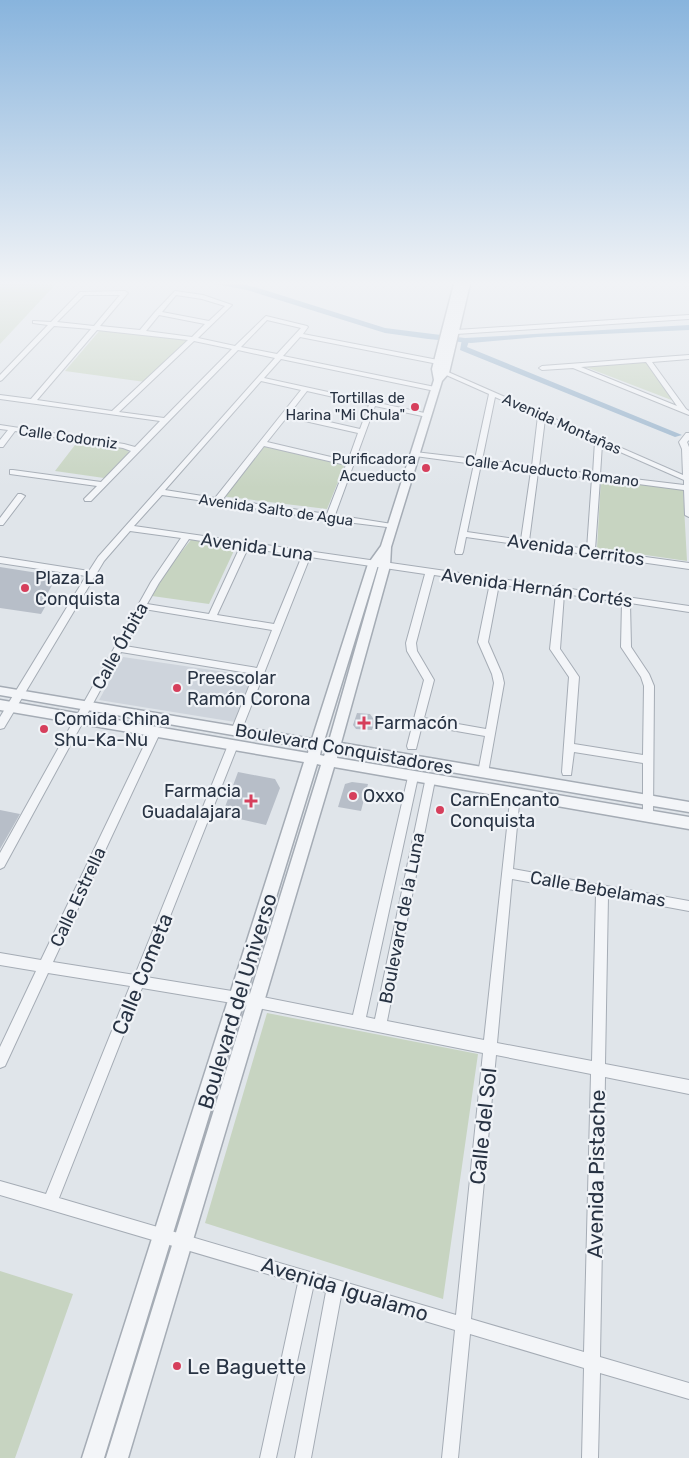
<svg xmlns="http://www.w3.org/2000/svg" width="689" height="1458" viewBox="0 0 689 1458" font-family="Rubik,sans-serif">
<rect width="100%" height="100%" fill="#e0e5ea"/>
<path fill="#ced4dc" d="M123,657l130,19 -18,46 -136,-22z"/>
<path fill="#c7d4c1" d="M0,284l55,1 -55,59z
M101,329l92,9 -48,44 -80,-11z
M646,361l28,40 -91,-35z
M78,441l49,5 2,7 -25,25 -49,-7z
M265,444l81,18 -19,47 -107,-13z
M601,479l82,9 4,73 -90,-13z
M194,536l44,6 -29,62 -57,-8 15,-26z
M267,1013l211,41 -35,245 -238,-76z
M0,1271l73,23 -58,164h-15z"/>
<path fill="#99b4cc" d="M215,284h25l15,3 130,41 80,10 224,-13v5l-151,7 -67,6 -43,-4 -43,-6 -138,-43z"/>
<g fill="none" stroke-linecap="round" stroke-linejoin="round">
<path fill="#99b4cc" fill-rule="evenodd" d="M462,339l7,2 -2,6 215,88 -7,2 -215,-87z"/>
</g>
<path fill="#b7bec8" d="M0,567l57,9 -13,24 1,7 -4,7 -41,-6z
M357,713l13,1 5,7 -3,9 -16,-1 -3,-4z
M238,772l37,7 5,9 -14,37 -44,-10z
M352,782l16,2 -7,27 -23,-4 7,-23z
M0,810l20,4 -20,35z"/>
<g fill="none" stroke-linecap="round" stroke-linejoin="round">
<g stroke="#a5acb5" stroke-width="2">
<path id="minor" d="M125,291l3,2 -1,1 -27,32 40,4 15,-18 20,-21 28,4 29,10 -34,33 37,8 31,-30 41,10 1,1 -5,7 135,26 3,2 -3,2 -138,-27 -17,19 152,31 3,2 -3,2 -154,-32 -17,19 165,36v2l-2,1 -52,-11 -40,109 57,9 4,2 -1,2 -65,-8 -111,-17 -3,1 -4,-2 -50,-7 -28,31 555,80v6l-59,-9 1,44 18,27 5,12 -1,130 -1,3 -4,1 -4,-1 -1,-3v-53l-69,-11 -3,23h-8l-1,-3 7,-95 -19,-28 6,-56 -57,-9 -11,58 14,32 2,9 -16,90 -1,3h-8l-1,-3 7,-37 -63,-11 -6,24h-8l-1,-3 17,-66 -17,-29 -1,-8 19,-69 -115,-17 -70,177h-8l-1,-3 23,-57 -133,-22 -117,215 -4,2v-16l151,-271 30,-44 -51,-7 -26,30 -100,167 -4,1v-12l86,-141 -86,-13v-6l89,14 9,-14 177,-199 -37,-8 -147,151h-6l-1,-2 13,-13 -87,-12v-4h3l88,12 30,-31 -8,-3 -108,-17 -12,16h-3v-7l8,-10 -8,-1v-4l124,19 11,3 25,-26 -160,-22v-4l31,4 60,-70 -37,-3 -52,54 -2,1v-6l48,-50 -15,-2v-2l18,1 29,-30zM84,295h36l-26,31 -37,-4zM176,295l26,4 23,7 -16,15 -47,-9zM159,315l46,9 -13,13 -46,-6zM267,320l34,8 -24,26 -36,-7zM97,330l91,10 -76,71 -75,-11zM194,341l38,8 -68,69 -45,-6zM261,381l40,9 -86,108 -50,-8zM307,391l62,14 -9,24 -70,-16zM287,417l71,16 -10,28 -81,-19zM264,446l82,19 -19,49 -104,-15zM189,539l51,8 -31,67 -62,-10 12,-21zM248,548l54,8 -28,68 -57,-9zM434,575l56,8 -12,59 14,32 2,9 -8,46 -62,-11 10,-38 -17,-29 -1,-8zM564,594l58,8 -1,45 20,30 3,9 -1,69 -69,-11 5,-67 -19,-28zM144,609l128,21 -15,38 -132,-22z
M689,315v4l-233,15 -3,-2 3,-2z
M689,355v4l-37,3 34,47 3,2v4l-116,-47 -31,2 -3,-2 3,-2zM646,362l31,44 -96,-39z
M435,368h4l244,107 -1,-26 -3,-7 7,-9h3v7l-2,2 2,5v70l-4,-2 -1,-25 -84,-11 -5,71 94,13v6l-223,-32 -3,15 -1,2h-6l-1,-2 19,-88 -59,-8 -4,-2 4,-2 60,7 14,-65 -54,-24zM495,397l43,19 -6,50 -50,-6zM545,419l50,22 -2,33 -54,-7zM602,444l82,36v5l-84,-10zM481,464l50,7 -10,69 -54,-8zM538,472l54,6 -5,71 -58,-8z
M18,494h3l4,2 -22,29h-3v-7z
M155,729l4,1 1,3 -107,229 82,13 93,-230 1,-3h8l1,3 -92,232 92,15 115,23 55,-238 1,-3h8l1,3 -52,240 9,2 51,-242h8l1,3 -48,241 97,19 27,-249h8l1,3 -7,75 176,32v10l-81,-15 -3,168 84,16v14l-84,-17 -5,280 89,26v16l-89,-26 -2,85h-16l2,-90 -114,-34 -12,124h-16l13,-128 -114,-34 -30,162h-16l31,-166 -13,-4 -37,170h-16l38,-175 -298,-88v-14l46,13 84,-208 -82,-13 -43,93 -5,2v-21l36,-76 -36,-6v-12l41,7 109,-227 1,-3zM512,879l84,15 -4,167 -95,-18zM142,988l96,16 245,49 -27,262 -397,-117zM496,1055l95,19 -7,278 -113,-33z"/>
</g>
<g stroke="#a5acb5" stroke-width="3">
<path id="tertiary" d="M454,284h8l-21,89 21,-89h8l-21,89 -7,8 -51,166 -1,19 -49,177 348,59v10l-351,-59 -1,5 352,59v12l-355,-62 -206,691h-22l215,-693 -4,-1 -213,694h-22l222,-696 -304,-52v-10l308,53 1,-5 -309,-53v-8l312,52 56,-175 13,-18 53,-166 -2,-11zM380,562l-51,179h-5l54,-176zM321,750l5,1 -2,5 -4,-1z"/>
</g>
<use href="#minor" fill="#f3f5f8" fill-rule="evenodd"/>
<use href="#tertiary" fill="#f3f5f8" fill-rule="evenodd"/>
</g>
<linearGradient id="sky" x2="0" y2="1"><stop stop-color="#88b4dd"/><stop offset="0.58" stop-color="#f1f3f6"/><stop offset="1" stop-color="#f1f3f6" stop-opacity="0"/></linearGradient>
<rect width="689" height="488" fill="url(#sky)"/>
<g fill="#d63f5c" stroke="#f0f3f7" stroke-width="2">
<circle cx="415" cy="407" r="5"/>
<circle cx="426" cy="468" r="5"/>
<circle cx="25" cy="588" r="5"/>
<circle cx="177" cy="688" r="5"/>
<path d="M361.5 715.5h5v5h5v5h-5v5h-5v-5h-5v-5h5z"/>
<circle cx="44" cy="729" r="5"/>
<circle cx="353" cy="796" r="5"/>
<path d="M248.5 793.5h5v5h5v5h-5v5h-5v-5h-5v-5h5z"/>
<circle cx="440" cy="810" r="5"/>
<circle cx="177" cy="1366" r="5"/>
</g>
<g text-anchor="middle" dominant-baseline="central" stroke-width="4.5" stroke-linejoin="round" paint-order="stroke">
<g font-size="15" fill="#283343" stroke="#f0f3f7" text-anchor="end">
<text x="405" y="398">Tortillas de<tspan x="405" dy="17">Harina "Mi Chula"</tspan></text>
<text x="416" y="459">Purificadora<tspan x="416" dy="17">Acueducto</tspan></text>
</g>
<g font-size="15" fill="#283343" stroke="#f0f3f7">
<text transform="translate(562 424) rotate(24)">Avenida Montañas</text>
<text transform="translate(68 437) rotate(8)">Calle Codorniz</text>
<text transform="translate(552 471) rotate(7)">Calle Acueducto Romano</text>
<text transform="translate(276 510) rotate(8)">Avenida Salto de Agua</text>
</g>
<g font-size="18" fill="#283343" stroke="#f0f3f7">
<text transform="translate(257 547) rotate(8)">Avenida Luna</text>
<text transform="translate(576 550) rotate(8)">Avenida Cerritos</text>
<text transform="translate(537 588) rotate(8)">Avenida Hernán Cortés</text>
<text transform="translate(120 646) rotate(-61)">Calle Órbita</text>
<text transform="translate(344 749) rotate(10)">Boulevard Conquistadores</text>
<text transform="translate(598 889) rotate(10)">Calle Bebelamas</text>
<text transform="translate(78 897) rotate(-65)">Calle Estrella</text>
<text transform="translate(402 918) rotate(-79)">Boulevard de la Luna</text>
</g>
<g font-size="18" fill="#283343" stroke="#f0f3f7" text-anchor="start">
<text x="35" y="578">Plaza La<tspan x="35" dy="21">Conquista</tspan></text>
<text x="187" y="678">Preescolar<tspan x="187" dy="21">Ramón Corona</tspan></text>
<text x="54" y="719">Comida China<tspan x="54" dy="21">Shu-Ka-Nu</tspan></text>
<text x="374" y="723">Farmacón</text>
<text x="241" y="791" text-anchor="end">Farmacia<tspan x="241" dy="21">Guadalajara</tspan></text>
<text x="363" y="796">Oxxo</text>
<text x="450" y="800">CarnEncanto<tspan x="450" dy="21">Conquista</tspan></text>
</g>
<g font-size="21" fill="#283343" stroke="#f0f3f7">
<text transform="translate(142 974) rotate(-68)">Calle Cometa</text>
<text transform="translate(237 1001) rotate(-73)">Boulevard del Universo</text>
<text transform="translate(483 1126) rotate(-84)">Calle del Sol</text>
<text transform="translate(596 1174) rotate(-89)">Avenida Pistache</text>
<text transform="translate(345 1289) rotate(17)">Avenida Igualamo</text>
</g>
<g font-size="21" fill="#283343" stroke="#f0f3f7" text-anchor="start">
<text x="187" y="1366">Le Baguette</text>
</g>
</g>
</svg>
